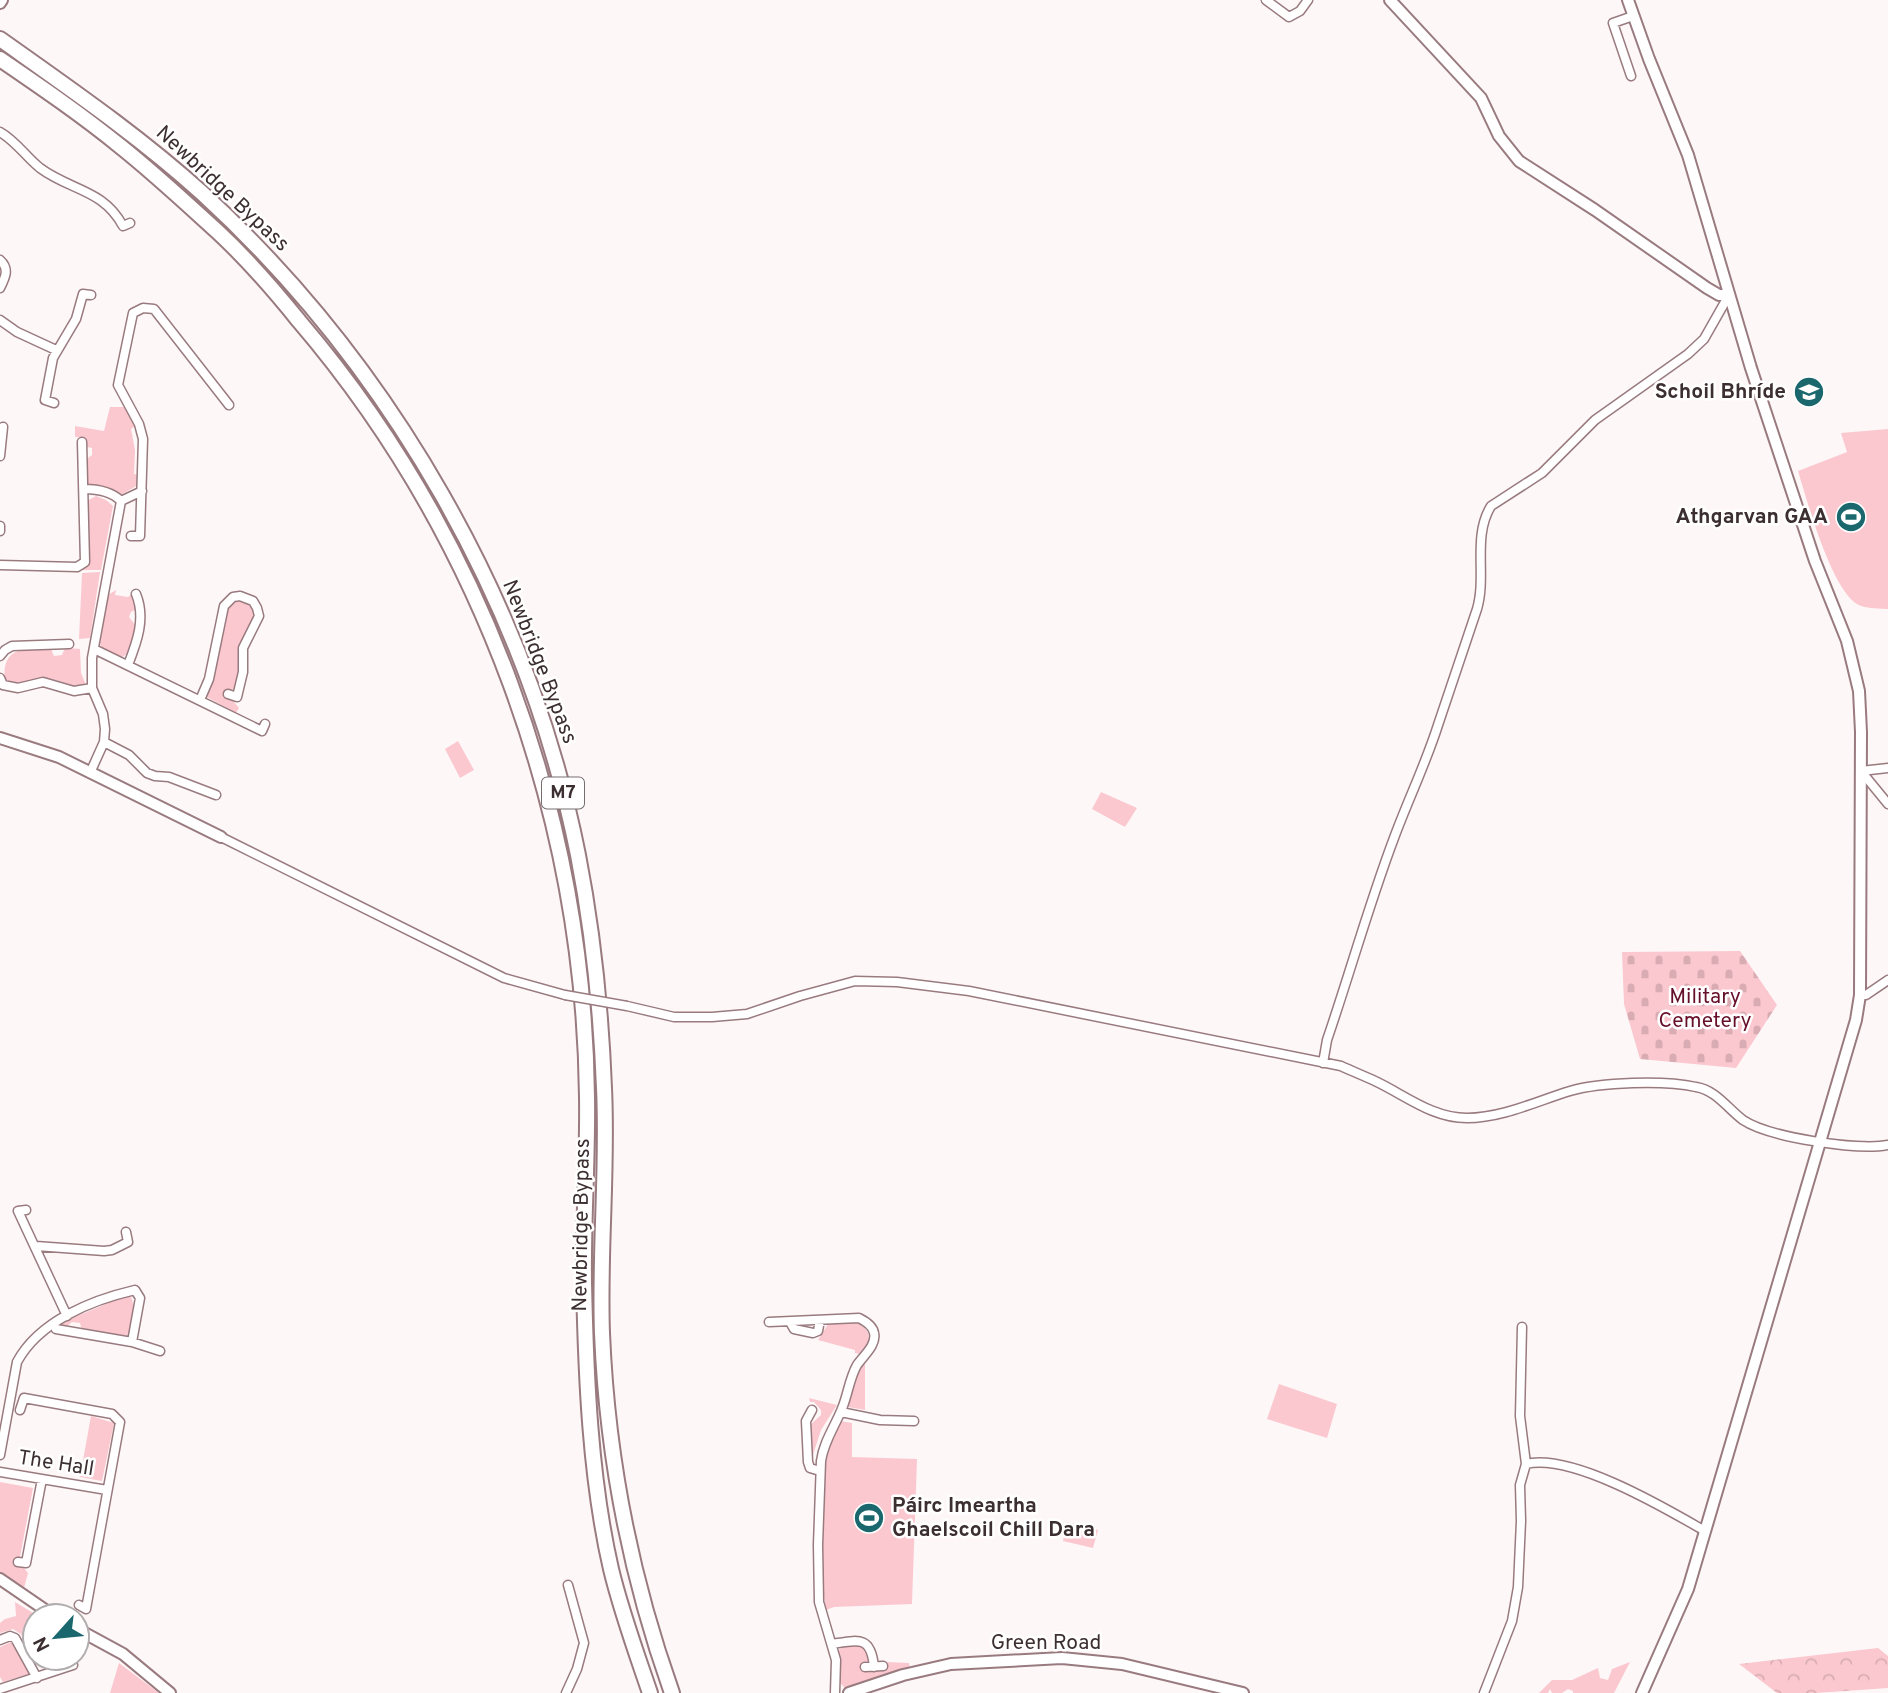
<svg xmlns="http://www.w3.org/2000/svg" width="1888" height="1693" viewBox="0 0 1888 1693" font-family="Overpass,sans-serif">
<defs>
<pattern id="forest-crowns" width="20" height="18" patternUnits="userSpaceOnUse" patternTransform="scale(1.75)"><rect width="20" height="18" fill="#fbc8cf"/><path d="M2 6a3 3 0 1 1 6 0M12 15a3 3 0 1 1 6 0" fill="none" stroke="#d8acb2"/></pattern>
<pattern id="cemetery-stones" width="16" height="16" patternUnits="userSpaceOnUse" patternTransform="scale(1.75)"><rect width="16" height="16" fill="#fbc8cf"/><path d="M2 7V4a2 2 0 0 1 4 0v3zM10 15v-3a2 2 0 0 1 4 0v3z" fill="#d8acb2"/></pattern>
</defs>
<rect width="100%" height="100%" fill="#fef7f8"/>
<path fill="#fbc8cf" d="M110,407h14l11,19 -4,3 4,21 -1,24 5,1 -1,10 -17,10 -9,-6 -23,-4 -3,-4 -1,-21 7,-5v-7l-5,-1 -6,-10h-6v-11l29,5z
M1888,429v180h-2c-10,-1 -24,0 -32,-7 -25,-22 -46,-98 -56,-131l49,-19 -6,-19z
M96,496l10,4 7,6 -12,64h-20l6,-3 2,-5 -2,-61z
M100,572l-10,66 -11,1 3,-66z
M116,590l-1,5 13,2 4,-3 5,15 -6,3 -2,5 7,9 -7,27 -9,5 -17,-8 -3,-6 8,-49z
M240,599l10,4 5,12 -15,33v24l-4,16 -9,3 -2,7 8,3 6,7 -3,5 -29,-16 19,-90z
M68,648l12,1 1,24 5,12c-19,3 -18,-4 -34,-5 -16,-1 -30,6 -47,2 -5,-38 24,-33 46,-33l3,7 8,-1 2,-5z
M458,741l16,29 -14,8 -15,-29z
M1101,792l36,16 -12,19 -33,-18z
M125,1296l6,1c5,10 2,33 -6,41l-43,-8 -2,-7 -8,-1 -7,6 -9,-3z
M858,1323c15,9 13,20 2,31l-5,-1v-3l-37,-10 10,-16z
M865,1361v49l-17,-3 10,-36z
M1279,1384l58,20 -10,34 -60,-19z
M809,1398l28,7 -16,25 -10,31 -1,-36 11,-10v-5l-7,-8h-4z
M91,1416l23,7 -12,58 -22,-4z
M840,1421l12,2v34l65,2 -5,145 -78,3 -8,3 -5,-33 2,-87 4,-42z
M0,1482l33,6 -13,69 -5,2 -1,7 10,2 4,5 -4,15 -24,-15z
M1067,1522l31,8 -5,18 -30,-7z
M15,1602l23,14h-3v17l-10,10 -4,-9 -8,-5 -13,4v-10l5,-4 11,-3z
M11,1642l18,28v4l-26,8 -3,-5v-30z
M858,1644l9,5 3,11 -6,2v7h22l1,-7 22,1 1,5 -65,20 -6,-6 -1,-31 6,-5z
M1630,1662l-16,31h-41v-2l-5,-2 -6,4h-10l-2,-4 -2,4h-9l13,-13h20l26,-12 2,10 8,2 4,-11z
M119,1663l40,30h-49z"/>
<path fill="url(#forest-crowns)" d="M1878,1648l10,8v32l-72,5h-39l-38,-29z"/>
<path fill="url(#cemetery-stones)" d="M1740,951l37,54 -41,63 -96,-9 -16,-55 -2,-52z"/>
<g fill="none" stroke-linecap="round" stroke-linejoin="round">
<g stroke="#997b7f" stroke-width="11">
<path id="street" d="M1266,0l23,17 11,-6 8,-11
M1631,76l-18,-53 20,-7
M0,132c16,9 26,25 40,36 31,23 63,21 83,58l7,-3
M0,260c10,9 5,18 0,28
M0,320l17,12 39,18
M54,403l-9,-3 8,-42 23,-39 7,-25 8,1
M0,456l3,-29
M84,489c14,0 27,2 37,12l-29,157v30l11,26 2,15 -1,13 -14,31
M121,501l21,-10
M0,526v5
M131,536h9l3,-97 -4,-15 -21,-39 15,-72 10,-5 11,1 75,96
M0,565l77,2 8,-5 -3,-120
M94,649l168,82 3,-7
M0,656l5,-6 7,-4 57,-2
M128,665c9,-23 18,-47 8,-71
M0,678l3,7 15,3 25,-6 31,9 18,-3
M200,700l9,-21 15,-73 9,-9 7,-1 13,5 4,7 2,8 -16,32v24l-6,25 -9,-3
M104,742l25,13 18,18 8,3 14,1 47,18
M1861,771l27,33
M1861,771l27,-3
M221,837l283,141 61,17
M1860,995h6l22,-15
M627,1006l47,11h38l35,-3 53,-18 55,-15 42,1 72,9 372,75c11,5 23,10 34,15 30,14 57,37 92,37 35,0 70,-17 103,-27 31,-9 94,-11 126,-4 20,3 32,22 47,33 25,17 115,31 145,25
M1323,1063l4,-23c23,-67 42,-136 67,-202 14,-38 32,-75 44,-113 13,-39 26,-77 39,-116 10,-34 -5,-72 14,-103l51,-33 53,-53 93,-66 16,-15 25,-44
M26,1210l-8,1 49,105
M36,1246l68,5 8,-1 16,-8 -2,-10
M769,1322l90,-4c6,3 14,8 15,15 3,12 -11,23 -17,32 -7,12 -9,28 -14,41 -7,19 -19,34 -22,55l-3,84 1,57 17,58 -1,33
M790,1322l4,7 19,4 5,-2 2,-11
M1522,1327l-2,89 6,48
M56,1329l76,13 28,9
M20,1410l4,-12 88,16 8,8 -34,187 -7,-4
M812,1410l-6,11 2,41 2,6 10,3
M841,1412l39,8 34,1
M0,1455l17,-93c22,-41 75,-62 118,-72l5,8 -8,44
M0,1472l107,18
M18,1562l8,1 16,-84
M0,1640l10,-4 5,2 22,40
M832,1644c26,-4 39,-9 42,23
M865,1667l18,-1
M0,1689l73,-24 -5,-7
M566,1693l11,-24 7,-26 -16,-58
M1484,1693l28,-72 6,-34 3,-66 -1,-36 6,-21c46,-11 139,44 179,67"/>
</g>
<g stroke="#997b7f" stroke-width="14">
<path id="secondary" d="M1390,0l91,98 18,38 20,25 76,49 112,78 12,7h10
M1628,0l21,59 39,96 63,213 64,193 32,80 12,50 2,41 -1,263 -4,25 -168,569 -46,104
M0,3l2,-3
M0,738l59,19 162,80
M0,1579l54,37
M77,1629l46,25 47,39
M849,1693l54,-18 48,-11 111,-6 60,6 121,29"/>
</g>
<g stroke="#997b7f" stroke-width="18">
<path id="highway" d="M0,39c69,49 139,97 202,154 188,172 326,411 376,662 15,77 23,155 26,233 4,82 -5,164 -2,245 5,122 29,245 70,360
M0,59c41,28 82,56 120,87 34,27 66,57 98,86 29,27 56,58 81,89 183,214 285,495 288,776 1,62 -4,124 -3,186 2,93 6,195 27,286 10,42 25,83 39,124"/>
</g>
<use href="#street" stroke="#fff" stroke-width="8"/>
<use href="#secondary" stroke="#fff" stroke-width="10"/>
<use href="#highway" stroke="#fff" stroke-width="14"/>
<g stroke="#997b7f" stroke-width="11" stroke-linecap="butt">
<path id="street-bridge" d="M565,995l62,11"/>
</g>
<use href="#street-bridge" stroke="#fff" stroke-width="8"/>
</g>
<defs>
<g id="school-disc" transform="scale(1.575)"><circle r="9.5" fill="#1a676d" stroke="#fff"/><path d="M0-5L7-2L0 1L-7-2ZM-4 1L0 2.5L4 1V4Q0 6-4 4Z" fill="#fff"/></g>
<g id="stadium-disc" transform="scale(1.575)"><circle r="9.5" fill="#1a676d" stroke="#fff"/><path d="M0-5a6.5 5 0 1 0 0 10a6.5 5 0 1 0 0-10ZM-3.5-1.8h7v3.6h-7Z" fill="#fff"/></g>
</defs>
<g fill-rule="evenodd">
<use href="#school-disc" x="1809" y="392"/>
<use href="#stadium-disc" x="1851" y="517"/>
<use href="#stadium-disc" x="869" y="1518"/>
</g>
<g text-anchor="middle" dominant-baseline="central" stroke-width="5" stroke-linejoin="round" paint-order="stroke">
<rect fill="#fff" stroke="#766d6f" stroke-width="2" x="542" y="777.5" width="42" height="31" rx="5"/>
<g font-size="19" font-weight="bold" fill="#3c2f31">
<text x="563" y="793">M7</text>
</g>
<g font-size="21" fill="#3c2f31" stroke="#fff">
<text transform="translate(222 189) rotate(43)">Newbridge Bypass</text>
<text transform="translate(539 662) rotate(69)">Newbridge Bypass</text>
<text transform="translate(582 1225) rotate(-89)">Newbridge Bypass</text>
<text transform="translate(56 1464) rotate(9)">The Hall</text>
<text x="1046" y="1643">Green Road</text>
</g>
<g font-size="21" font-weight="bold" fill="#3c2f31" stroke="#fff" text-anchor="end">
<text x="1786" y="392">Schoil Bhríde</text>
<text x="1828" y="517">Athgarvan GAA</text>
<text x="892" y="1506" text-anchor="start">Páirc Imeartha<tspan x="892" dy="24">Ghaelscoil Chill Dara</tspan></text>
</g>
<g font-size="21" fill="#660f2a" stroke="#fff">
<text x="1705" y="997">Military<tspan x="1705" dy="24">Cemetery</tspan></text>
</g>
</g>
<g transform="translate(56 1637) rotate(243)"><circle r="33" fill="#ffffff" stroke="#b1acad" stroke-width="2"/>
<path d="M0-5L12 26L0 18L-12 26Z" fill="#1a676d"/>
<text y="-10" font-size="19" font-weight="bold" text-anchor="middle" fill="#3c2f31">N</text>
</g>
</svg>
